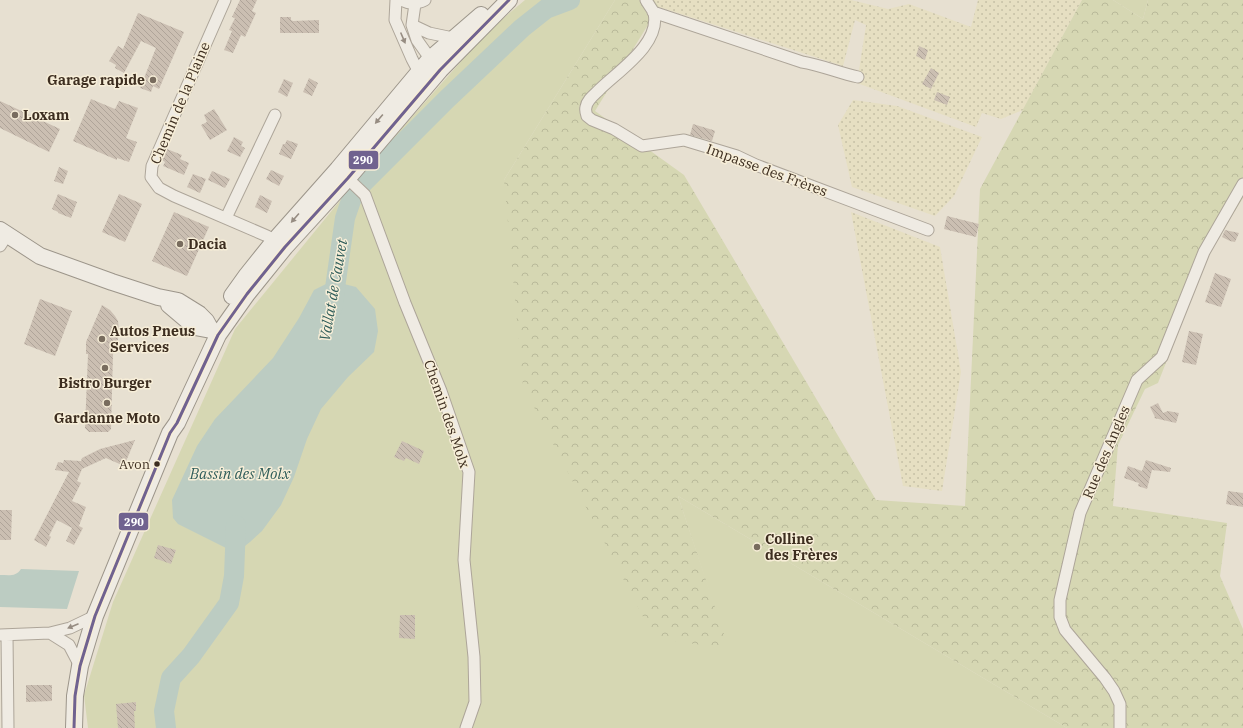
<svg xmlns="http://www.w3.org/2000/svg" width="1243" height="728" viewBox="0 0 1243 728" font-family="'IBM Plex Serif',serif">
<defs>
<pattern id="farmland-dots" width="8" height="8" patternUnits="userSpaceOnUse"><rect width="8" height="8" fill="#e6dfc2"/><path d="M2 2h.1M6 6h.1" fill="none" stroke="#c6c0a6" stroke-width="1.8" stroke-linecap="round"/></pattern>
<pattern id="forest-crowns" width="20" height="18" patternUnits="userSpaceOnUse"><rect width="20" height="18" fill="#d6d7b3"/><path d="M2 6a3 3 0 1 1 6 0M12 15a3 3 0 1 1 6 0" fill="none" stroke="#b9b99a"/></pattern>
<pattern id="building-back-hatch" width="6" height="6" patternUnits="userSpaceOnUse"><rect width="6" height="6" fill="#cbbfb2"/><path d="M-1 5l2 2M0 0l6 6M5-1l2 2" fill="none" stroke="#afa499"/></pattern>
</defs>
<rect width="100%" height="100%" fill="#e7e0d1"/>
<path fill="url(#farmland-dots)" d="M654,0h197l37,9 21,-5 62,23 7,-27h104l-59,110 -22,9 -19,-6 -6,14 -119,-44 9,-58 -11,-5 -12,46 -184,-59z
M853,100l44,6 85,31 -28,59 -19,20 -83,-29 -14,-62z
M851,212l89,35 21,125 -19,119 -39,-5z"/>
<path fill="#d6d7b3" d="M525,0h90l-111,180 224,469 -50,-153 389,232h-979l-4,-33 29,-93 122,-273 130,-159 122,-138z
M1113,0h35l-5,19z"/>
<path fill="url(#forest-crowns)" d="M615,0h39l5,7 -64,104 89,64 192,325 89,6 15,-317 102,-189h31l30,19 5,-19h95v198l-33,53 -52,132 -13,6 -27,56 -5,61 114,17 -7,53 23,53v99h-176l-389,-232 51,153 -75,-11 -131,-252 -19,-206z"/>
<path fill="#bcccc2" d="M332,281l24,6 19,22 3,22 -4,21 -26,25 -27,32 -14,30 -13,38 -13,28 -19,26 -12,11 -14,11 -58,-29 -5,-6 -1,-18 25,-54 18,-27 58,-61 26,-40 15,-28z
M21,569l58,2 -12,38 -67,-2v-32c9,0 16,2 21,-6z"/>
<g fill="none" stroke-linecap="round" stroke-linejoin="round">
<path stroke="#bcccc2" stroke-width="20" d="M332,309l13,-91 9,-26 93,-93 75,-71 24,-19 24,-9
M166,728l-2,-17 7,-33 20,-22 38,-53 5,-27 2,-51"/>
</g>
<path fill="url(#building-back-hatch)" d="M240,0h17l-5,11 4,2 -11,24 -4,-2 -8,18 -9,-3 8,-19 -3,-1 6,-12 -3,-1z
M138,13l46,19 -25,57 -6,-3 -2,6 -11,-4 16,-40 -15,-7 -17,32 -9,-5 1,-3 -7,-4 9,-15 5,3z
M280,17h11v3l2,1 26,-1v13h-39z
M919,46l9,4 -3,10 -9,-4z
M931,68l8,5 -8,16 -9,-5z
M309,78l9,5 -6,13 -9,-4z
M284,79l9,4 -6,14 -9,-5z
M937,92l13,5 -3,8 -13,-5z
M91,99l24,10 4,-8 19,7 -12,30 11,4 -8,20 -12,-4v2l-44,-19z
M0,101l60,28 -11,23 -49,-24z
M214,109l13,21 -17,10 -9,-15 6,-3 -3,-7z
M693,124l20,6 2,1 -3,10 -22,-6z
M234,137l9,5 -2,4 4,2 -5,9 -13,-6z
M287,140l11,4 -7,15 -12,-5 4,-10h2z
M167,149l15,6 -2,4 9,4 -5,12 -21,-9 2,-4 -3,-2z
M59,167l9,4 -5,13 -9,-3z
M271,170l13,6 -5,10 -13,-7z
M212,171l18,8 -5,9 -17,-8z
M193,174l13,5 -6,14 -13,-6z
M58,194l19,8 -6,16 -13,-5v-1l-6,-3z
M119,194l23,10 -17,38 -23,-10z
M260,195l12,6 -5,12 -12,-6z
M174,212l35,15 -22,49 -35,-15z
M947,216l32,8 -3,13 -32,-8z
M1225,230l14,3 -4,9 -5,-1 -8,-4z
M1215,273l16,6 -10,28 -16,-5z
M40,299l32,12 -17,45 -31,-12z
M102,305l8,5 5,6 3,5 1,9 -1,9 -5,15 -2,75 -3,3h-19l-4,-4 3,-74h-2v-12z
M1189,331l14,3 -7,31 -14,-3z
M1158,403l5,10 5,-2 11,2 -3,10 -22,-5 1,-1 -5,-10z
M135,440l-11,26 -18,-8 -24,11 -5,12 4,2 -9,18 14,6 -7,19 4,2 -9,17 -8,-4 6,-13 -15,-8 -8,16 2,1 -5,10 -12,-7 35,-68 -14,-2 3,-8 5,1 1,-3 17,1 1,-3 18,-9z
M402,441l22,10 -5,13 -13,-6 -2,3 -10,-4z
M1146,460l25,8 -1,4 -18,-2 -5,19 -9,-3 1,-3 -15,-5 4,-12 14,5z
M1228,491l15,2v14l-17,-3z
M0,510h12l-1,30h-11z
M158,545l18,5 -5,14 -17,-6z
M400,615h15v24l-16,-1z
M26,685h26v16l-26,1z
M136,702v9h-2l1,17h-17l-2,-24z"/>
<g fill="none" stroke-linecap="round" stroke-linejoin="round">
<g stroke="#ada599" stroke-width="13">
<path id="street" d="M225,0l-73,166 -1,11 8,11 15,8 93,40 12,7
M396,0l-1,20 17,39 10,19
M402,0c8,5 15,4 23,0
M646,0c2,4 6,9 8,13 7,31 -36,58 -55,77 -5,5 -12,10 -13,17 -1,3 0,6 1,9l5,4 22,9 28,17 42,-6 53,16 19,9 172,65
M415,4l-3,21 5,15 17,24
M653,12l149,50c19,3 37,11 56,15
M412,25l17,8 24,5
M342,173l23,22 40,108 36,88 28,81 -5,88 10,97 1,45 -9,26
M226,218l49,-103
M0,246l7,-11
M50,633l19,12 11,21
M0,635l50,-2 20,-5 25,-12
M7,635l1,93
M1120,728v-24l-6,-13 -9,-13 -40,-48 -5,-13v-17l20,-87 57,-133 25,-23 42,-105 39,-68"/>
</g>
<g stroke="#9c958a" stroke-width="18">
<path id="secondary" d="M0,230l40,26 72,26 46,15 20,4 21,13 7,7 5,9 7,5
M232,296l15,-21 28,-35 63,-71 92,-110 51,-44
M169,305l26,22 16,3
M74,728l1,-32 5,-30 15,-50 75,-183 7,-10 41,-88 29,-41 38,-47 63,-69 92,-108 69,-70"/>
</g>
<use href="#street" stroke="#efebe3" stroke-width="11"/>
<use href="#secondary" stroke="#efebe3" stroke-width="16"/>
<g stroke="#f7eed8" stroke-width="6">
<path id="bus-1" d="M74,728l1,-32 5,-30 15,-50 75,-183 7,-10 41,-88 29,-41 38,-47 63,-69 92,-108 69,-70"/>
</g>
<use href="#bus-1" stroke="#70628f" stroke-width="3"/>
</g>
<defs><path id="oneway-solid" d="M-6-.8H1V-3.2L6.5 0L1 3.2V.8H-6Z"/></defs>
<g fill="#968c82">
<use href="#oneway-solid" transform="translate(403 38) rotate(67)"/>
<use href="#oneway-solid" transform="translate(379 119) rotate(130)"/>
<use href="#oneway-solid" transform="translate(295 218) rotate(131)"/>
<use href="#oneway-solid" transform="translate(73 626) rotate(157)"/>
</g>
<g fill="#786c5e" stroke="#f7eed8" stroke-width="1.5">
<circle cx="153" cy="80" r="4"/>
<circle cx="15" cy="115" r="4"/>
<circle cx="180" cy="244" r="4"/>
<circle cx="102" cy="339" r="4"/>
<circle cx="105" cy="368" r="4"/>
<circle cx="107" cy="403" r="4"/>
<circle cx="757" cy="547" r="4"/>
</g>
<circle fill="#3d2e20" stroke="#f7eed8" stroke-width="1.5" cx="157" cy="464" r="3.5"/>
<g text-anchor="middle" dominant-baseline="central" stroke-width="3" stroke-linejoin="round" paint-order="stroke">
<g font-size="13" fill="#3d2e20" stroke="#f7eed8" text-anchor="end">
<text x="150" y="464">Avon</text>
</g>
<g font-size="14" font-weight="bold" fill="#3d2e20" stroke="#f7eed8" text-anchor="start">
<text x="145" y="80" text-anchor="end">Garage rapide</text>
<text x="23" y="115">Loxam</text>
<text x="188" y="244">Dacia</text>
<text x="110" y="331">Autos Pneus<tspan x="110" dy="16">Services</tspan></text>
<text x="105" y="383" text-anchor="middle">Bistro Burger</text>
<text x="107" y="418" text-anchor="middle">Gardanne Moto</text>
<text x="765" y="539">Colline<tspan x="765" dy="16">des Frères</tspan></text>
</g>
<g font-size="14" fill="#3d2e20" stroke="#f7eed8">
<text transform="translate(180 103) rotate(-67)">Chemin de la Plaine</text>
<text transform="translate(767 170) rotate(20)">Impasse des Frères</text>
<text transform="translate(447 414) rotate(71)">Chemin des Molx</text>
<text transform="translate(1106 452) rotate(-67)">Rue des Angles</text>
</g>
<g font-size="15" font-style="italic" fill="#2f5d5a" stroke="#f7eed8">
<text transform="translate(333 290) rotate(-80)">Vallat de Cauvet</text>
<text x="240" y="473">Bassin des Molx</text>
</g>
</g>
<g stroke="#f7eed8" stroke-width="1.5">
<rect x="348" y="150" width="31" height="20" rx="4" fill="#70628f"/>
<rect x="118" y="512" width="31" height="19" rx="4" fill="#70628f"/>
</g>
<g font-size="11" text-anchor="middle" font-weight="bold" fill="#fff">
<text x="363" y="164">290</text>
<text x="134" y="526">290</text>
</g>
</svg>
